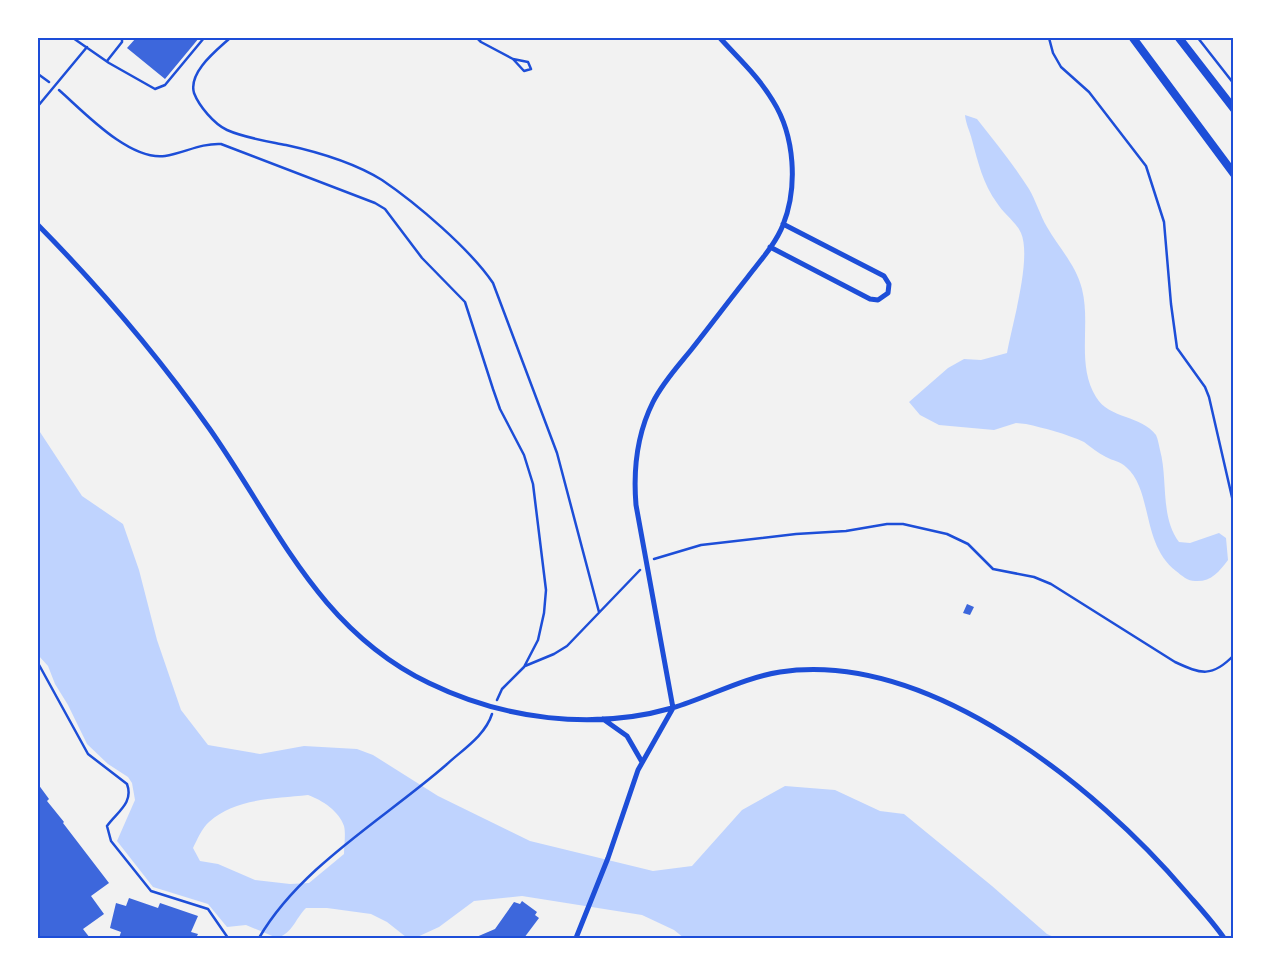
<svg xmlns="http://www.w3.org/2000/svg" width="1271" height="976" viewBox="0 0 1271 976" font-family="'Roboto Condensed',sans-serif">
<rect width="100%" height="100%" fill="#f2f2f2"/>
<path fill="#bfd3fe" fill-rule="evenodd" d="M965,115l12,4c18,23 37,46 52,70 7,12 11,26 18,38 12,21 29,38 35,62 9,36 -6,75 14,108 13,22 45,18 60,38 2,4 3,11 4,15 8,29 0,67 19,92l11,1 29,-10 7,5 2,22c-9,12 -17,22 -33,21 -7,0 -13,-5 -19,-10 -35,-27 -23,-81 -50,-104 -6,-6 -13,-6 -20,-10 -8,-4 -15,-10 -22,-15 -17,-8 -40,-14 -58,-18l-10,-1 -22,7 -55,-5 -19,-10 -11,-13 39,-34 16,-9 17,1 26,-7c5,-28 25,-95 14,-120 -5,-11 -18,-20 -24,-30 -14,-19 -19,-41 -25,-63 -2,-9 -6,-15 -7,-25z
M38,429l44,67 41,28 16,46 18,70 24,70 27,35 52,9 44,-8 53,3 16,6 65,41 92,45 123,30 39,-5 50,-56 43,-24 50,4 45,21 24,3 88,72 55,48 9,4h-372l-10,-8 -32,-15 -120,-19 -48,5 -35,26 -24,11 -9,-1 -19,-15 -16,-8 -44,-6h-21c-11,11 -13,25 -29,30l-31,-13 -19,2 -19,-23 -55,-17 -36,-46 18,-41 -3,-17 -4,-6 -20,-13 -21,-20 -19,-39 -13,-21 -7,-18 -10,-11zM308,795c14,5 31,16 36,31 2,8 0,19 0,28l-35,29 -19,1 -35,-4 -37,-16 -18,-3 -7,-13c4,-8 9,-20 16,-26 26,-24 65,-23 99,-27z"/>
<path fill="#3d67dc" d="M136,38h63l-34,41 -38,-31z
M967,604l7,3 -4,8 -7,-2z
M38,784l11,15 -2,2 17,21 -1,1 46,60 -18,13 13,18 -21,15 7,9h-52z
M129,898l29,10 2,-5 38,13 -7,16 7,2 -2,4h-77l2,-6 -11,-4 6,-25 10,3z
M522,901l15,11 -2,3 4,3 -15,20h-50l21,-9 19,-27 6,2z"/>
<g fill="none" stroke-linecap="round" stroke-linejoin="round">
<path stroke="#1d4ed8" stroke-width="2.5" d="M230,38c-13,12 -42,34 -36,55 5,13 20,31 33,37 18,8 39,11 59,15 32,7 67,17 96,35 34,23 88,69 111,103l64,170 42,159
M443,38h20
M477,38l4,4 32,17 11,12 7,-2 -3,-7 -15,-3
M1049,38l4,15 8,14 28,25 57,74 18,56 7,82 6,44 28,39 4,10 25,109
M1198,38l36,46
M38,74l11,8
M59,90c24,21 70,71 106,66 19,-3 36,-13 56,-12l154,59 10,6 37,49 43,44 28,87 7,20 24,46 9,29 13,106 -2,23 -6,27 -14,27 -22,22 -5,11
M654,559l47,-14 95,-11 50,-3 41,-7h16l44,10 21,10 25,25 41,8 17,7 124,78c26,12 37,16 59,-7
M38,663l50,91 39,30c7,19 -10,28 -20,42l4,15 40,50 57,18 20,29
M525,666l29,-12 13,-8 73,-76
M259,938c41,-71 125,-119 187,-173 16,-15 39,-29 46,-51"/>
<path stroke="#1d4ed8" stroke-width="2.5" d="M73,38l36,25 46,26 10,-4 39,-47
M107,61l15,-19v-4
M38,106l49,-59"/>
<path stroke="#1d4ed8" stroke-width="5" d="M38,225c62,63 120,131 171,203 67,95 108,201 220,255 74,36 163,48 243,25 37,-11 70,-30 108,-36 148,-22 316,114 406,220 13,15 27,30 38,46
M770,247l100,52 8,1 10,-7 1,-9 -5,-8 -101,-52
M603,719l24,17 15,26
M576,938l32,-80 30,-88 35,-62 -37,-203c-3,-36 1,-71 17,-103 10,-20 25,-36 38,-52 19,-24 37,-48 56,-72 12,-16 28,-33 36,-53 15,-38 12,-89 -10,-124 -14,-24 -35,-43 -53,-63"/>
<path stroke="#1d4ed8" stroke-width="8" d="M1133,38l101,136
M1179,38l55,71"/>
</g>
<rect width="1271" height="976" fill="none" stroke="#ffffff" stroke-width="78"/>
<rect x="39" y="39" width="1193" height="898" fill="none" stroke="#1d4ed8" stroke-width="2"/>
</svg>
